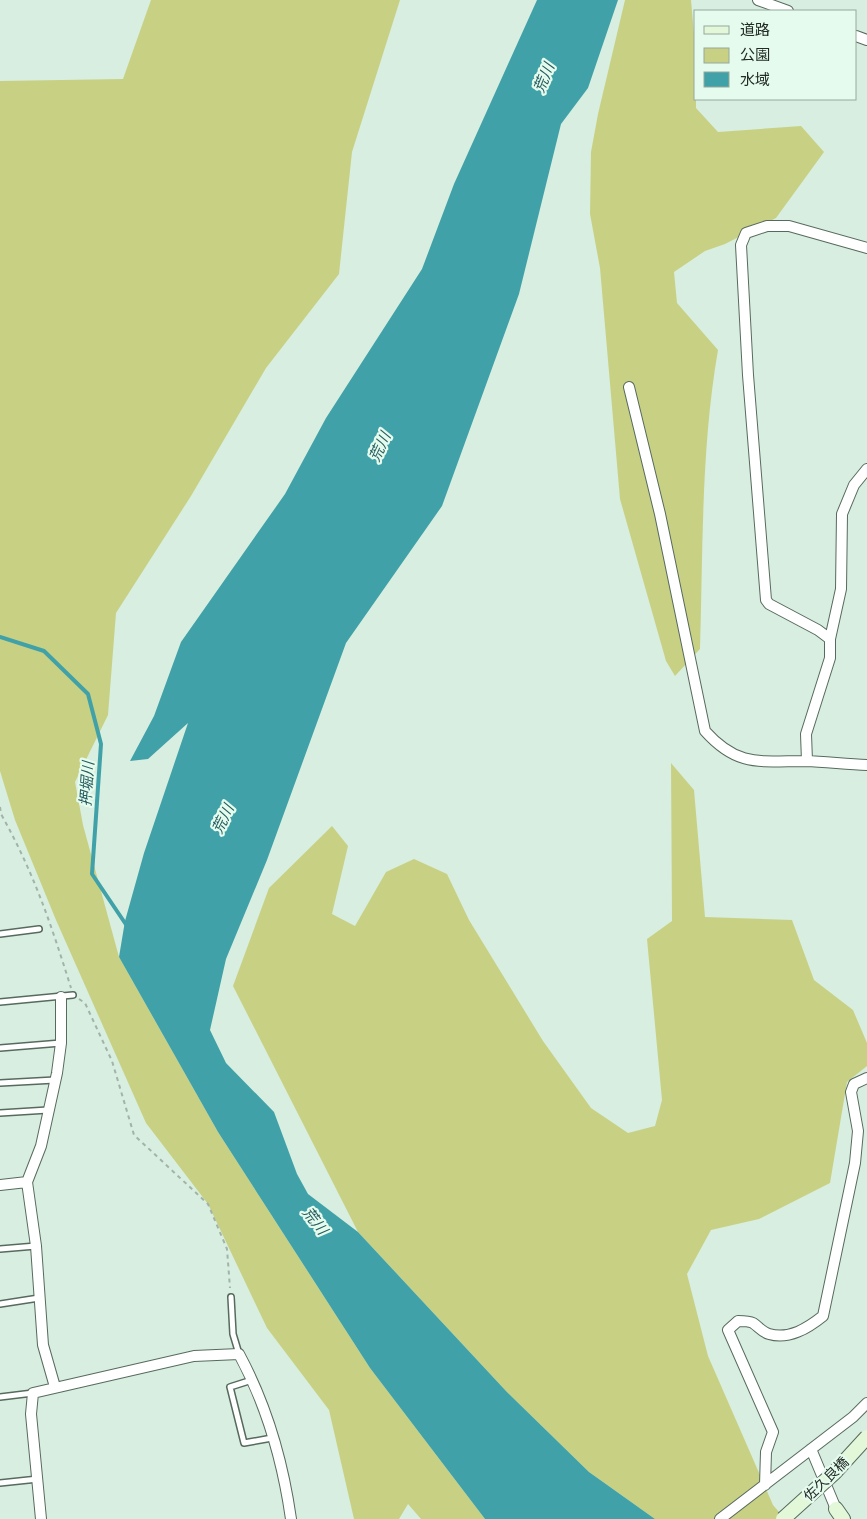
<svg xmlns="http://www.w3.org/2000/svg" width="867" height="1519" viewBox="0 0 867 1519" font-family="Raleway,'Noto Sans JP',sans-serif">
<rect width="100%" height="100%" fill="#d8eee0"/>
<path fill="#c8d183" d="M151,0h249l-48,152 -13,122 -73,94 -75,128 -75,117 -8,102 -33,67 8,43 36,132 99,175 152,236 115,151h-64l-13,-15 -9,15h-45l-25,-109 -62,-82 -59,-124 -62,-81 -90,-203 -41,-100 -15,-49v-690l123,-2z
M625,0h66l5,56v52l22,24 83,-6 23,26 -48,66 -51,26 -20,7 -31,21 3,31 41,47c-17,98 -15,199 -18,299l-25,27 -9,-15 -46,-162 -20,-231 -10,-54 1,-62 7,-38z
M671,763l23,27 11,127 87,3 22,60 39,30 14,33v23l-20,16 -17,101 -71,36 -48,11 -24,44 21,82 65,149 12,14h-130l-66,-47 -83,-81 -148,-159 -125,-246 36,-98 63,-62 16,20 -16,68 23,12 31,-54 28,-13 33,15 22,46 74,121 48,67 37,25 27,-7 7,-26 -15,-161 25,-18z"/>
<path fill="#40a2a8" d="M537,0h81l-30,88 -27,36 -42,170 -77,212 -96,137 -79,217 -41,99 -16,71 16,33 48,49 23,62 11,20 50,38 148,159 83,81 66,47h-170l-115,-151 -152,-236 -99,-175 6,-36 19,-68 44,-130 -40,36 -18,2 24,-45 27,-74 104,-148 41,-76 96,-149 32,-85z"/>
<g fill="none" stroke-linecap="round" stroke-linejoin="round">
<path stroke="#40a2a8" stroke-width="4" d="M0,637l44,14 44,43 13,50 -9,130 35,52"/>
<g stroke="#576a5e" stroke-width="8">
<path id="lane" d="M0,934l39,-5
M0,1002l73,-7
M0,1048l61,-5
M0,1083l55,-3
M0,1113l48,-3
M0,1249l36,-3
M231,1297l2,37 6,20
M0,1304l39,-6
M252,1380l-22,7 14,56 28,-5
M0,1397l33,-4
M0,1483l38,-4"/>
</g>
<g stroke="#576a5e" stroke-width="12">
<path id="street" d="M758,0l30,11
M856,36l11,4
M629,387l31,127 45,217c33,37 56,30 101,30 20,1 41,3 61,4
M830,639l-12,-9 -49,-26 -3,-4 -18,-225 -7,-130 5,-12 21,-7h22l78,22
M807,761l-1,-27 24,-76v-19l11,-50 1,-75 12,-29 13,-16
M0,1185l27,-3
M55,1387l-12,-42 -7,-99 -9,-64 14,-36 16,-73 4,-30v-46
M811,1449l25,60
M765,1485l1,-33 7,-20 -45,-102 10,-9c4,0 11,0 15,2 6,4 9,9 16,11 20,6 39,-6 54,-18l32,-153 3,-32 -7,-39 3,-8 13,-6
M41,1519l-10,-105 2,-21 161,-37 45,-2c27,50 44,109 52,165
M720,1519l133,-102 14,-14"/>
</g>
<g stroke="#576a5e" stroke-width="16">
<path id="secondary" d="M836,1509l7,10"/>
</g>
<path stroke="#a2b3a8" stroke-width="2" stroke-dasharray="4 4" stroke-linecap="butt" d="M0,807l1,7c33,59 50,110 70,174
M79,999l6,4 27,58 22,74 74,69 19,45 3,39"/>
<use href="#lane" stroke="#fff" stroke-width="5"/>
<use href="#street" stroke="#fff" stroke-width="10"/>
<use href="#secondary" stroke="#e3f8d9" stroke-width="14"/>
<g stroke="#576a5e" stroke-width="16" stroke-linecap="butt">
<path id="secondary-bridge" d="M783,1519l51,-46 33,-36"/>
</g>
<use href="#secondary-bridge" stroke="#e3f8d9" stroke-width="14"/>
</g>
<g text-anchor="middle" dominant-baseline="central" stroke-width="4.5" stroke-linejoin="round" paint-order="stroke">
<g font-size="14" fill="#232b26" stroke="#e5fbed">
<text transform="translate(826 1479) rotate(-44)">佐久良橋</text>
</g>
<g font-size="15" font-style="italic" fill="#265c60" stroke="#e5fbed">
<text transform="translate(544 78) rotate(-68)">荒川</text>
<text transform="translate(380 447) rotate(-65)">荒川</text>
<text transform="translate(87 784) rotate(-86)">押堀川</text>
<text transform="translate(223 819) rotate(-64)">荒川</text>
<text transform="translate(315 1221) rotate(52)">荒川</text>
</g>
</g>
<rect x="694" y="10" width="162" height="90" fill="#e5fbed" stroke="#97a89d"/>
<rect x="704" y="26" width="25" height="8" fill="#e3f8d9" stroke="#97a89d"/>
<text x="740" y="35" font-size="15" fill="#232b26">道路</text>
<rect x="704" y="48" width="25" height="15" fill="#c8d183" stroke="#97a89d"/>
<text x="740" y="60" font-size="15" fill="#232b26">公園</text>
<rect x="704" y="72" width="25" height="15" fill="#40a2a8" stroke="#97a89d"/>
<text x="740" y="85" font-size="15" fill="#232b26">水域</text>
</svg>
